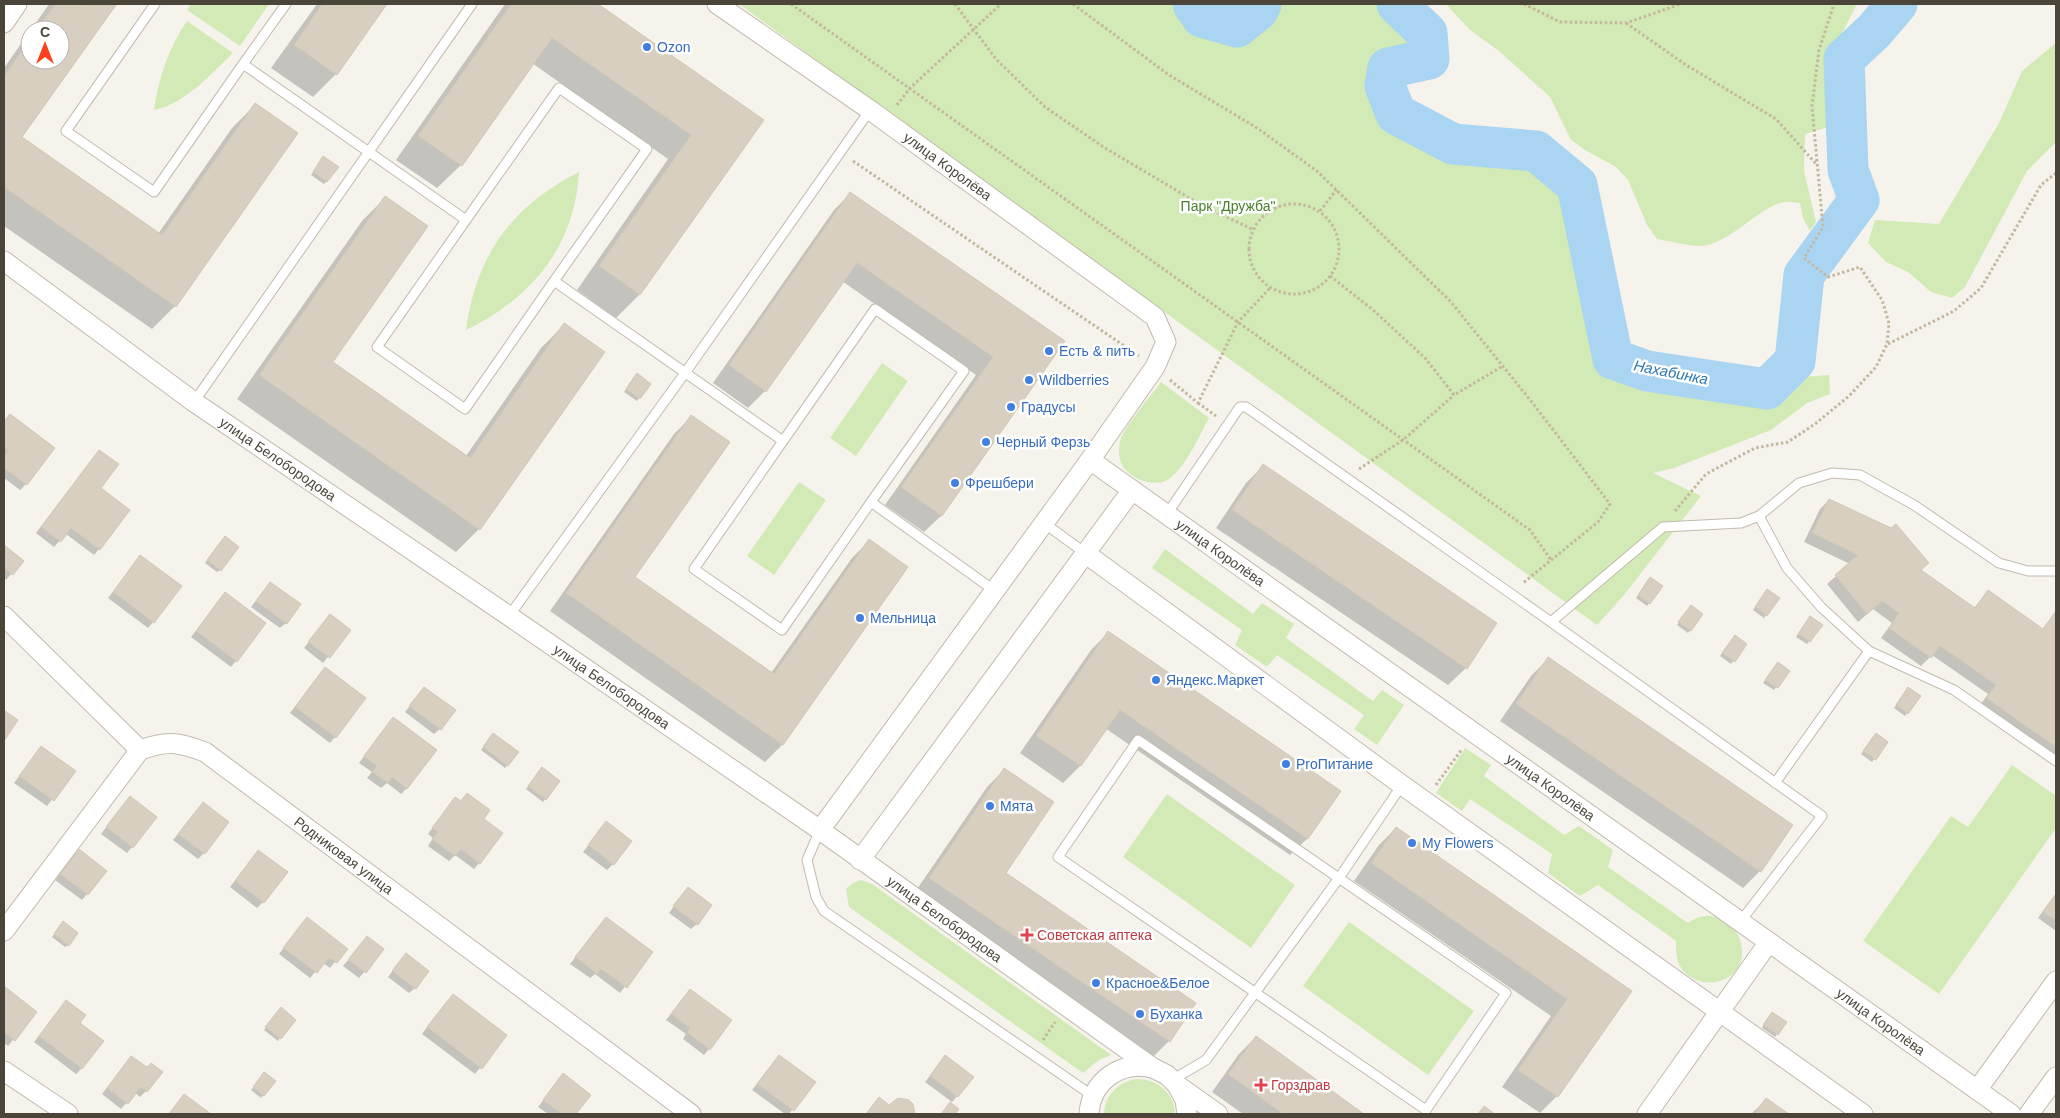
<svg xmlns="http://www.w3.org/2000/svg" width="2060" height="1118" viewBox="0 0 2060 1118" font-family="Helvetica,sans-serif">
<rect width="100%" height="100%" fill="#f6f3ec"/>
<path fill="#d2eab5" d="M191,4h78l-29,42 -53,-36z
M739,4h460l41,30 24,-10 12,-20h105l23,15 12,25 -21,14 -16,21 -1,25 17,20 47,26h26l52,13 25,13 15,21 13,23 13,52 19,55 2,26 19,18 25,9h27l84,-9 41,6 26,-2 1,19 -23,9 -36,27 -97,38 -21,5 48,23 -77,99 -27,30z
M1446,4h411l-19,37 -13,40 5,31 -2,15 -23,7 -1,37 12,51 -6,9 -7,-13 -3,-15c-5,0 -11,-2 -15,-1 -24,2 -55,43 -85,44 -14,0 -29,-5 -43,-7l-10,-14 -19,-45 -12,-13 -31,-17 -14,-10 -21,-43 -51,-46 -29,-21z
M187,21l46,32c-22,21 -48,51 -79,57 4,-31 15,-63 33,-89z
M2056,43v99l-29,29 -62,116 -13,11 -21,-6 -23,-20 -22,-10 -18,-19 7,-23 64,4 60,-101 23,-52z
M579,172c-4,74 -47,126 -113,158 10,-75 46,-124 113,-158z
M882,363l26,18 -52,75 -26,-18z
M1161,382l48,36c-11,20 -22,47 -40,61 -13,9 -36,1 -45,-11 -6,-8 -6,-21 -3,-30 4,-11 31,-44 40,-56z
M799,482l27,18 -52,75 -27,-19z
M1165,549l88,65 9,-11 32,21 -8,14 87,63 9,-11 22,15 -27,40 -23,-16 10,-14 -87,-60 -10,12 -32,-22 7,-15 -90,-62z
M1465,748l26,17 -7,11 80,59 15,-9 34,24 -5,17 80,56c7,-4 14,-8 22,-7 18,2 33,18 32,37 0,24 -28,36 -48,26 -17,-10 -18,-20 -18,-38l-78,-56 -18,11 -32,-23 4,-19 -82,-55 -8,12 -26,-18z
M2012,765l44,31v32l-117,166 -76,-53 88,-125 17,11z
M1167,794l128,91 -44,63 -128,-91z
M861,880l11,4 239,171 -12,5 -16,13 -234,-166 -3,-18 7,-6z
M1349,922l125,89 -46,64 -125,-89z
M1136,1079c21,0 38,13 39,35h-71c1,-19 13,-31 32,-35z"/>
<path fill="#0003" d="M49,4l65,1 -93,133 137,96 74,-106 23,-23 -80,201 -23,23 -148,-103v-158l26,-37v29h30v-30h-29z
M317,4h68l-49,70 -23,23 -42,-29z
M505,4h90l167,116 -123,175 -23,23 -39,-28 91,-131 -136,-96 -71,102 -24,23 -41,-28z
M321,160l6,21 -3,3 -13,-9z
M851,193l212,149 -121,173 -18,17 -39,-27 91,-130 -134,-94 -77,110 -17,17 -35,-25 121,-173z
M385,198l-54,164 135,94 75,-108 23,-23 -85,204 -23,23 -219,-153 125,-178z
M634,377l5,21 -2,3 -13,-9z
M10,416l16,68 -6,6 -16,-12v-56z
M691,417l-58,160 138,96 81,-115 17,-17 38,26 -125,178 -17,17 -215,-151 124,-177z
M99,451v98l-5,6 -28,-21 -12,13 -18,-14z
M1263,466l203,202 -18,17 -232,-157 30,-45z
M1829,500l91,70 54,38 14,-16 54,38 14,-18v150l-78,-54 10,-14 -56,-39 -11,11 -40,-28 11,-15 -19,-14 -15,13 -31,-38 23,-20 -46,-22 16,-33z
M222,540l-2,30 -3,2 -12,-9z
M4,547l18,14 -16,19 -2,-2z
M140,557l13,65 -5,6 -40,-30z
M1648,581l1,22 -2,3 -11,-8z
M265,589l21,34 -6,5 -29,-21z
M1765,593l1,22 -2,3 -11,-8z
M225,594l11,67 -5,6 -40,-30z
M1689,609l13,5 -14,19 -11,-8z
M330,615l19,15 -26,33 -19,-15z
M1808,620l13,5 -14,19 -11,-7z
M1108,633l200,205 -18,17 -185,-127 -25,38 -17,17 -43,-30 71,-103z
M1732,639l13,5 -14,20 -11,-8z
M1548,659l212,212 -17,17 -243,-167 31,-45z
M1775,666l13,5 -14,19 -11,-7z
M319,675l16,62 -5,6 -40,-30z
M424,688l16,41 -6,5 -29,-22z
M1906,691l1,22 -2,3 -11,-8z
M388,724l19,64 -6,6 -14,-11 -6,5 -14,-10 5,-6 -13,-9z
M491,737l16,28 -2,3 -24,-18z
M1873,737l13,6 -14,19 -11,-8z
M41,747l33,24 -27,35 -33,-23z
M1004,770v103l165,168 -17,17 -239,-163 74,-108z
M539,771l6,28 -2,3 -17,-13z
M467,795l15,24 -3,44 -5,6 -19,-14 -6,6 -21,-15 5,-8 -5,-4 22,-29 10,-3z
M124,804l8,43 -5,6 -26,-19z
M203,804l1,49 -6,6 -25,-19z
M606,823l7,41 -6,6 -24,-18z
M1396,828l234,163 -73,105 -17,17 -38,-26 49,-71 -197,-135 25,-36z
M73,856l33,15 -24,29 -27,-20z
M253,858l10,44 -6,6 -27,-21z
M2056,893v38l-18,-13z
M682,895l15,29 -6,5 -22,-16z
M606,918l46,34 -32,41 -25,-19 -5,4 -20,-14z
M307,919l39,30 -16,19 -7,-5 -13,15 -31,-24z
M61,926l7,19 -3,2 -13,-10z
M367,937l16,13 -24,28 -16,-12z
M401,960l14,28 -6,5 -21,-16z
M4,988l31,24 -27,34 -4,-3z
M690,990l19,59 -5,6 -21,-16 3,-5 -20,-14z
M447,1001l59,35 -31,38 -53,-40z
M61,1008l17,15 4,45 -6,6 -42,-32z
M278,1012l2,26 -2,3 -14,-11z
M1769,1016l8,18 -2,3 -13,-9z
M1256,1037l106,77h-119l-31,-22 27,-38z
M779,1056l35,26 -25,32h-4l-33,-24z
M945,1057l12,39 -5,6 -27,-20z
M126,1063l20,28 -6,6 -5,-4 -14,16 -19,-15z
M262,1076l12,5 -13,17 -10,-8z
M558,1081l31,14 -15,19h-26l-10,-7z
M1766,1100l21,14h-36z"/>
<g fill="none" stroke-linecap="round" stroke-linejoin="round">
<path stroke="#a9d4f2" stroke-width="41" d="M1193,4l9,13 35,10 21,-17 3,-6
M1397,4l30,29 2,26 -41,9 -3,18 11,28 57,30 83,7 41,34 36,174 34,12 120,18 28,-28 9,-86 55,-75 -11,-30 -4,-111 30,-28 23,-27"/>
</g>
<path fill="#d8cfc1" stroke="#d3c7b4" d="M55,4l61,1 -94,132 140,98 93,-132 43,30 -122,174 -172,-120v-111l26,-37v21h30v-30h-24z
M322,4h65l-50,71 -43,-30z
M511,4h87l166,116 -124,175 -41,-29 92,-131 -139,-97 -90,128 -44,-30z
M323,156l16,11 -12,15 -14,-10z
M850,192l215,149 -123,175 -41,-29 92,-130 -136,-94 -91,129 -37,-27z
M385,196l43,30 -95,136 137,96 94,-135 41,29 -125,178 -221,-155z
M637,373l14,11 -11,15 -14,-10z
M10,414l45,34 -28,37 -23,-17v-12l4,-5 -4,-3v-26z
M691,415l39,27 -95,135 139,97 95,-135 39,28 -125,178 -217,-152z
M99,450l20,14 -18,24 29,22 -30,40 -29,-22 -10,14 -20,-15z
M1263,464l234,159 -30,46 -235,-159z
M1829,499l62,29 5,-4 33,39 -8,7 54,38 13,-18 55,39 13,-18v136l-70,-49 10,-13 -56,-39 -9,12 -42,-30 10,-15 -17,-12 -15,13 -32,-39 23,-20 -46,-22z
M225,536l14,11 -18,24 -14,-11z
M4,545l20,16 -11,14 -9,-7z
M140,555l42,31 -28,37 -41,-31z
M1650,577l13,9 -13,18 -12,-9z
M270,582l31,22 -14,20 -31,-23z
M1767,589l13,9 -13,18 -12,-9z
M225,592l41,31 -29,39 -41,-31z
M1691,605l12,9 -12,17 -13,-9z
M330,614l21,16 -21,28 -22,-16z
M1810,616l13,9 -13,17 -12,-8z
M1108,631l233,160 -33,48 -188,-129 -39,56 -45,-30z
M1735,635l12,9 -12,18 -13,-9z
M1548,657l245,168 -32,47 -245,-168z
M1778,662l12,9 -12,17 -13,-8z
M325,667l41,31 -30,40 -41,-31z
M424,687l32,23 -15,20 -32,-24z
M1908,687l13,9 -13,18 -12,-9z
M4,710l14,10 -14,21z
M393,717l44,33 -30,39 -15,-12 -4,6 -16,-11 5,-6 -13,-10z
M493,733l26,19 -11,14 -25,-19z
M1876,733l12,9 -12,18 -13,-9z
M41,746l35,25 -22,30 -35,-25z
M542,767l18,14 -14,19 -18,-14z
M1004,768l50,34 -48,71 190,130 -26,39 -241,-164z
M467,793l23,17 -6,9 19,14 -23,31 -19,-15 -6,7 -23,-17 6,-7 -6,-4 23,-31 6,4z
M130,796l27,21 -24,31 -27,-21z
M203,802l26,20 -24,32 -27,-20z
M606,821l26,20 -18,24 -26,-20z
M1396,827l236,164 -74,106 -40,-27 49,-71 -196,-136z
M79,849l28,22 -19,24 -28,-21z
M258,850l30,22 -24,31 -29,-22z
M688,887l24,18 -14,20 -25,-19z
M2056,894v27l-13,-9z
M307,917l41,32 -11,14 -8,-5 -12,15 -34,-25z
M606,917l47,35 -26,36 -26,-19 -4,5 -22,-17z
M63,921l15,12 -9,13 -15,-12z
M367,936l17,13 -18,24 -18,-13z
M406,953l23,18 -13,18 -24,-18z
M4,986l33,26 -22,29 -11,-8z
M690,989l42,31 -22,30 -23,-18 3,-4 -19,-14z
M453,994l54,41 -25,34 -55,-42z
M66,1000l20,15 -6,8 24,18 -22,28 -43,-33z
M281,1007l15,13 -15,19 -16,-12z
M1772,1012l15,10 -9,13 -15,-10z
M1256,1036l108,78h-81l-55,-40z
M779,1055l37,27 -22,29 -37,-27z
M945,1055l29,22 -16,20 -28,-21z
M131,1056l16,11 4,-4 12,9 -16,20 -6,-5 -13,17 -21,-16z
M264,1072l12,9 -12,15 -11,-9z
M563,1073l28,22 -15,19h-15l-18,-14z
M184,1094l27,20h-42z
M879,1097l10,8 9,-7 11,2 4,4 2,10h-49z
M1766,1098l23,16h-35z
M950,1102l9,7 -4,5h-14z
M1484,1106l11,8h-17z"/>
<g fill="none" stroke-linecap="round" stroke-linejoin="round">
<g stroke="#c2bbae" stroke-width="11">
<path id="service" d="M155,4l-89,127 88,61 89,-128
M286,4l-43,60 223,156 93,-132 88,61 -93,132 229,160 92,-132 89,62 -93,131 124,89
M466,220l-89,127 88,62 89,-128
M194,402l278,-398
M783,441l-89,128 88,61 89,-128
M1167,514l70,-103 3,-4h6l305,215 271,194 -82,106
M1759,516l28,52 34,39 48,44 85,39 102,71
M1044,523l41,30
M509,616l176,-243 185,-263
M1551,622l112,-95 78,-4 18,-7 40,-33 33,-10 28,2 54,30 85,58 29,8h28
M1138,740l368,253 -80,117 -368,-253z
M1775,783l94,-132
M820,830l-13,30 9,37 8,14 269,185
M1172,1080l34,-20 133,-182 63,-93"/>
</g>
<g stroke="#c2bbae" stroke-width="21">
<g id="minor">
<path id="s1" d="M717,4l153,106 285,207 11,25 -11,25 -65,93 -270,370"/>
<path d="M4,23l13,-19"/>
<path id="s2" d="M4,261l190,141 315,214 311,214 333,238 14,7 10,10 41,29"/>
<path id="s3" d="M1090,460l921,654"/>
<path d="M1085,553l317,232 461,329"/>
<path id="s4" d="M4,616l136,134c28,-10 38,-8 65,2l486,362"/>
<path d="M860,860l272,-370"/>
<path d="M4,931l136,-181"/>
<path d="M4,1071l64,43"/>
<path d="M1177,1085l8,15 2,14"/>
<path d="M1977,1090l79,-109"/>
<path d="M1089,1114c2,-33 32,-54 64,-46"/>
<path d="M1647,1114l122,-172"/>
<path d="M2029,1114l27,-37"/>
</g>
</g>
<path stroke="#c4b79f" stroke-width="3" stroke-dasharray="2.5 2.5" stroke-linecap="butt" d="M791,4l739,526 21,30
M955,4l41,55 49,48 60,41 98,58 49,23
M1073,4l96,71 88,53 60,43 134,131 80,99 79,103 -12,18 -75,61
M1524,4l36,18 66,1 55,-19
M1626,23l60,42 90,54 42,47
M897,105l13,-17 91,-84
M853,161l286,195
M1249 249a45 45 0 1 1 90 0a45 45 0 1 1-90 0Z
M1320,211l17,-22
M1330,276l42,33 54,50 28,36 49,-29
M1888,344l66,-33 27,-23 60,-103 15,-12
M1170,380l28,23 40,-81 32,-34
M1198,403l18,13
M1359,469l44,-29 51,-45
M1675,511l31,-37 49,-26 33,-6 27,-18 34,-28 27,-29 11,-23 2,-21 -7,-23 -22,-33 -32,10 -24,-19 19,-31 -11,-121 7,-56 15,-46
M1436,785l26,-36
M1043,1040l12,-18"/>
<use href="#service" stroke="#fff" stroke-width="9"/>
<use href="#minor" stroke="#fff" stroke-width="19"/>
</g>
<g fill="#3f7fe0" stroke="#fff" stroke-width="2">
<circle cx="647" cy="47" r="5"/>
<circle cx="1049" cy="351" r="5"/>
<circle cx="1029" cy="380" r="5"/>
<circle cx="1011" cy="407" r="5"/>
<circle cx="986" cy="442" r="5"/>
<circle cx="955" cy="483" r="5"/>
<circle cx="860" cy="618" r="5"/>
<circle cx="1156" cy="680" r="5"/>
<circle cx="1286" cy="764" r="5"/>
<circle cx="990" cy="806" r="5"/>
<circle cx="1412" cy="843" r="5"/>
<circle cx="1096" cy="983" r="5"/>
<circle cx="1140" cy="1014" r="5"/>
</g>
<g fill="#e0444e" stroke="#fff" stroke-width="2">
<path d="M1024.5 927.5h5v5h5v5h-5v5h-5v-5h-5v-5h5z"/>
<path d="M1258.5 1077.5h5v5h5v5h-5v5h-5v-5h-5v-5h5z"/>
</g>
<g text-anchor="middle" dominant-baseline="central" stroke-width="5" stroke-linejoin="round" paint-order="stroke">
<g font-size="14" fill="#366cbe" stroke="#fff" text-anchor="start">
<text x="657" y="47">Ozon</text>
<text x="1059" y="351">Есть &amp; пить</text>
<text x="1039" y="380">Wildberries</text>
<text x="1021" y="407">Градусы</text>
<text x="996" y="442">Черный Ферзь</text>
<text x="965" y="483">Фрешбери</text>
<text x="870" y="618">Мельница</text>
<text x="1166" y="680">Яндекс.Маркет</text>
<text x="1296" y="764">ProПитание</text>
<text x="1000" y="806">Мята</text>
<text x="1422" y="843">My Flowers</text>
<text x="1106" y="983">Красное&amp;Белое</text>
<text x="1150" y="1014">Буханка</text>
</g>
<g font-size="14" fill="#4b4439" stroke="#fff">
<text stroke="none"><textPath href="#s1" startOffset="282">улица Королёва</textPath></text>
<text stroke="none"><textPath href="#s2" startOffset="338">улица Белобородова</textPath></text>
<text stroke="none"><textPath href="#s3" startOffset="160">улица Королёва</textPath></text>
<text stroke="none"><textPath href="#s2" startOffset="742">улица Белобородова</textPath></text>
<text stroke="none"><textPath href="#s3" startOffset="565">улица Королёва</textPath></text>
<text stroke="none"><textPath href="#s4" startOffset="431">Родниковая улица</textPath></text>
<text stroke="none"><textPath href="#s2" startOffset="1148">улица Белобородова</textPath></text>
<text stroke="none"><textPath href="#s3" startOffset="970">улица Королёва</textPath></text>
</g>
<g font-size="14" fill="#4a7f2a" stroke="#fff">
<text x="1228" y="206">Парк "Дружба"</text>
</g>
<g font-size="14" fill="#be3a42" stroke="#fff" text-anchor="start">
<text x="1037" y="935">Советская аптека</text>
<text x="1271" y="1085">Горздрав</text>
</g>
<g font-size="15" font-style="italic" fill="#2e7ab2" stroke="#fff">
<text transform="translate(1671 372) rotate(11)">Нахабинка</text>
</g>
</g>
<rect width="2060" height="1118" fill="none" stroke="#4b4439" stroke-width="10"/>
<g transform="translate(45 45)"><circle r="24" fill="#ffffff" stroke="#b7b4b0"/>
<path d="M0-4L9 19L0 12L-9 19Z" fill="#fc3f1d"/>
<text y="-8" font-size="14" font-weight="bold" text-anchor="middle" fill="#4b4439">С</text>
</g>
</svg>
